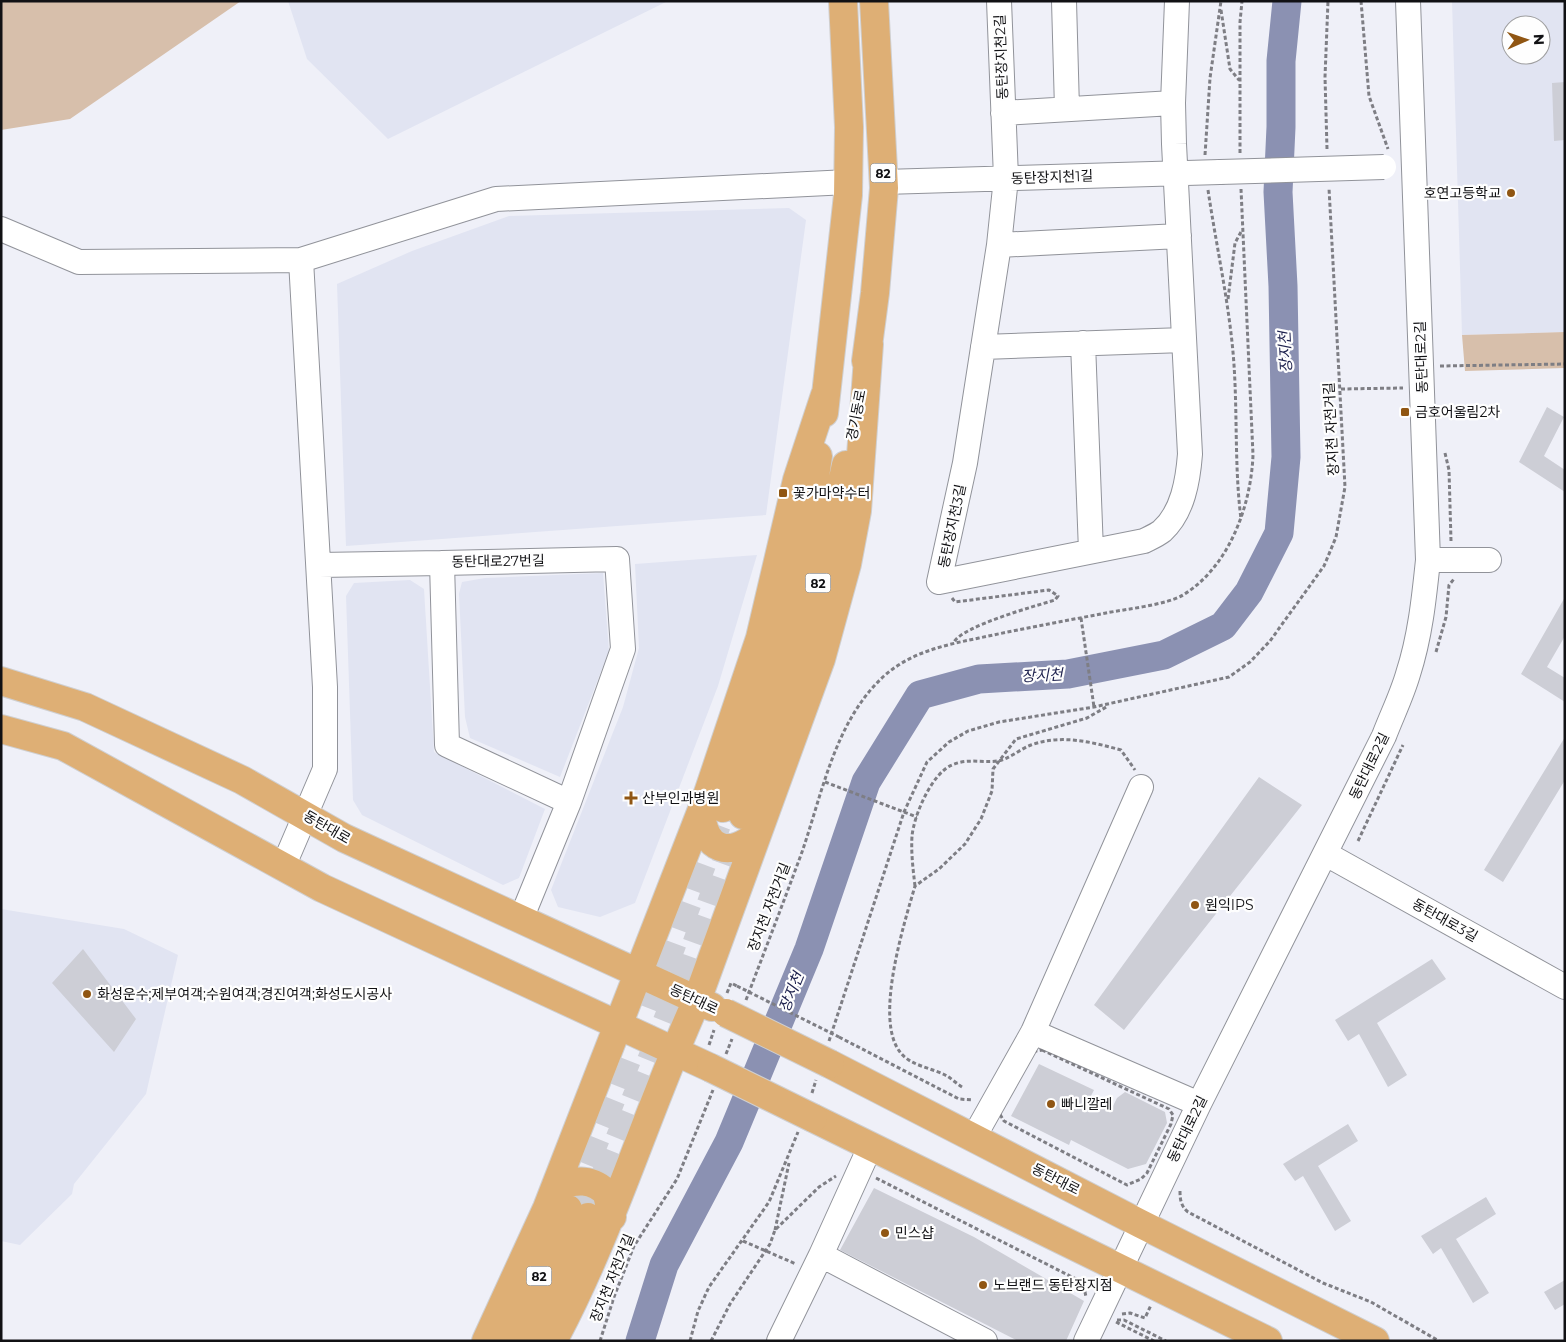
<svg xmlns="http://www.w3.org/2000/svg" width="1566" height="1342" viewBox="0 0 1566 1342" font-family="Montserrat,'Noto Sans KR',sans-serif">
<rect width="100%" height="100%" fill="#eff0f8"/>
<path fill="#e1e4f2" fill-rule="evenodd" d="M288,1h380l-280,138 -81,-80z
M1452,1h113v331l-103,3zM1511,25h30v30h-30z
M789,208l17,12 -40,295 -420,31 -9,-262 75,-33 97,-35z
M757,555l-39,131 -83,217 -35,14 -42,-10 -7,-17 72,-183 16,-59 -4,-84z
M603,573l6,78 -49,126 -90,-39 -5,-21 -6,-123 3,-12 23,-4z
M410,580l14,9 10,163 111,57 -26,69 -16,7 -141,-70 -9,-15 -7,-204 8,-13z
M1,909l123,20 54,26 -32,139 -72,90 -2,10 -52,51 -19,-4z"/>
<path fill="#d7bfab" d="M1,1h240l-171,118 -69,11z
M1565,332v36l-100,3 -3,-36z"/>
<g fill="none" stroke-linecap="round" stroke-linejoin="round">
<path stroke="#8b91b2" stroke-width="29" d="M640,1341l24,-76 65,-123 80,-193 57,-167 54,-87 59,-16 89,-5 96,-19 59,-29 26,-34 30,-59 7,-76 -3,-171 -5,-94 3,-65v-66l6,-60"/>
</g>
<path fill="#cdced6" d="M1565,82v58l-11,1 -2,-58z
M1547,407l17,10 -20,39 21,14v22l-46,-30z
M1565,597v39l-18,31 18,11v24l-44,-28z
M1565,737v43l-62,102 -19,-12z
M1259,777l43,28 -178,225 -30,-25z
M83,949l53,70 -22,33 -62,-69z
M1432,959l14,20 -69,44 30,52 -19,12 -29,-53 -11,7 -13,-21z
M1039,1064l55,26 -4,8 22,10 5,-10 8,-6 40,20 2,11 -21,41 -18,5 -57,-29 -2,5 -58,-29z
M1348,1124l10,17 -40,25 33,55 -16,10 -32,-55 -8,5 -12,-17z
M874,1188l100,49 110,64 -18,40h-48l-178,-91z
M1486,1197l10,17 -40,25 33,54 -16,10 -32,-55 -8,6 -12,-18z
M1565,1280v24l-10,6 -11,-18z"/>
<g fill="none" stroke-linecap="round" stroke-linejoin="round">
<path stroke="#cecfd6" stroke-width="28" stroke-dasharray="28 14" stroke-linecap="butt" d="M570,1203l88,-221 65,-174
M588,1217l92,-228 63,-174"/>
<g stroke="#91939a" stroke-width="26">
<path id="minor" d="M999,1l7,177 -7,67 -34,218 -26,119 205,-41c6,-3 13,-6 18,-10 21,-19 26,-51 28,-77l-16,-310 -1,-41 4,-102
M1064,1l3,108
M1003,113l170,-10
M884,182l336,-10
M1,229l78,33 222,-2
M999,245l180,-9
M1083,343l8,208
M983,347l201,-7
M1428,560h61
M319,565l123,-2
M1326,854l239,133
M283,867l42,-98v-82l-24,-427 195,-61 352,-17
M521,919l48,-117 54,-153 -6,-90 -175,4 5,182 122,57
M1033,1032l166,72
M974,1137l59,-105 108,-245
M870,1147l-49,108 164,86
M779,1341l42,-86
M1086,1341l113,-237 185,-368c8,-21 18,-41 24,-62 12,-37 16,-75 20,-114l-20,-559"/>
</g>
<g stroke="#cfcfd0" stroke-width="30">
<path id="major" d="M866,361l9,-68 9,-105 -10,-187
M824,413l24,-218 1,-68 -6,-126
M1,681l84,26 157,73 102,58 368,169
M1,729l62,17 259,142 389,180
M723,808c42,-115 79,-230 95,-352
M701,813c3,37 29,46 56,21
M743,815c45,-114 77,-231 103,-350
M830,1064l311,160 234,117
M813,1118l455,223
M556,1185c19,-4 37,-8 51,9l5,23
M509,1332l34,-64 25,-59
M486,1341l61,-133 159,-409 54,-161 37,-158 28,-85
M528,1341l60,-124
M553,1341c59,-110 93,-228 144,-341l124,-341 26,-95 10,-53 12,-167"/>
</g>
<path stroke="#7e7e84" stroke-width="3" stroke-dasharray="4 2.5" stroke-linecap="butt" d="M1361,1l8,95 19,53
M1221,10l9,59 9,11
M1327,149l-2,-72 3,-76
M1240,153v-131l2,-21
M1205,155l5,-77 11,-77
M1208,190c8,54 20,108 25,162 5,56 1,112 8,167
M1228,299l7,-56 7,-13
M1440,366l125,-2
M1341,389l62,-1
M1445,453l4,17 2,71
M952,598l3,4 94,-12 9,6 -3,4c-20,6 -92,26 -101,42
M1081,618l13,89
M1436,652l10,-35 3,-32 5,-6
M825,782l92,35
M1358,841l45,-96
M915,886c-2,-17 -4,-33 -3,-50 2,-21 20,-63 40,-71 16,-7 29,-2 45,-4 11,-1 23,-12 34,-16 30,-11 61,-3 90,5l14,20
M727,993l4,-10 6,3
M746,1000c19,-50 38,-99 56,-148 21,-61 33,-131 82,-176 27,-24 61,-31 95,-38 42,-9 85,-17 127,-25 20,-4 60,-8 77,-18 46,-28 68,-89 70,-140l-12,-266
M839,1037l120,62 14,1
M829,1041l75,-229 23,-50 22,-20 19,-11 31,-9 95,-15 135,-30 21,-15 20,-21 54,-75 12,-29 9,-50 -16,-299
M709,1045l5,-15
M1042,1050l127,59 4,6 -2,9 -24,49 -6,6 -14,6 -123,-64 -6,-10 33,-59z
M726,1054l6,-15
M962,1087c-5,-3 -10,-8 -15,-11 -14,-8 -37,-10 -47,-24 -26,-33 4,-128 15,-166l24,-17 26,-25 16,-25 11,-28 1,-22 23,-30 71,-21 21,-12
M812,1093l4,-13
M876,1178l204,103 4,6 2,10
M1180,1191c0,9 1,15 8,21l135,71 48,19 68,39
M775,1230l14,-67
M743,1241l53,23
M1122,1314l8,-1 15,5 6,-13
M1117,1320h7l42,21
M1116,1322l38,19
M600,1341l14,-44 20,-51 43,-67 36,-89
M690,1341l8,-30 11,-24 60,-85 29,-70
M711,1341l19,-37 40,-60 5,-14 44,-43 17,-11"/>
<use href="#minor" stroke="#fff" stroke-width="24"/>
<use href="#major" stroke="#deaf75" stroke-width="28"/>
<g stroke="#91939a" stroke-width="26" stroke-linecap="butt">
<path id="minor-bridge" d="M1220,172l164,-5"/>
</g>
<g stroke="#cfcfd0" stroke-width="30" stroke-linecap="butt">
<path id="major-bridge" d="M726,1013l104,51
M711,1068l102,50"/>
</g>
<path stroke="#7e7e84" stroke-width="3" stroke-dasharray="4 2.5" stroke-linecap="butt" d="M737,986l102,51"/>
<use href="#minor-bridge" stroke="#fff" stroke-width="24"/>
<use href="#major-bridge" stroke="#deaf75" stroke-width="28"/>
</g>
<g fill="#905613" stroke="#fefefe" stroke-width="2">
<circle cx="1511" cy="193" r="5"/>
<rect x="1400" y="407" width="10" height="10" rx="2.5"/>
<rect x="778" y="488" width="10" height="10" rx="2.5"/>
<path d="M628.5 790.5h5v5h5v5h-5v5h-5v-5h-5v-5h5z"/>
<circle cx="1195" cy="905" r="5"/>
<circle cx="87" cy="994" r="5"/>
<circle cx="1051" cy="1104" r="5"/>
<circle cx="885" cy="1233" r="5"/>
<circle cx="983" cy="1285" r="5"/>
</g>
<g text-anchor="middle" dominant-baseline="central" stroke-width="4.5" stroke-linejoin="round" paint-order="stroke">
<g fill="#fefefe" stroke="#58585a" stroke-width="1">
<rect x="870.5" y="163.5" width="25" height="19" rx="4"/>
<rect x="805.5" y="573.5" width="25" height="19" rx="4"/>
<rect x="526.5" y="1266.5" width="25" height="19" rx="4"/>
</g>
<g font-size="12" font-weight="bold" fill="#111114">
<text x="883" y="173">82</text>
<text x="818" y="583">82</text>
<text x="539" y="1276">82</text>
</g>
<g font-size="14" fill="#111114" stroke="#fefefe">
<text transform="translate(1001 57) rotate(-92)">동탄장지천2길</text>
<text transform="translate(1052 177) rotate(-2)">동탄장지천1길</text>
<text transform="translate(1421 357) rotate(-92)">동탄대로2길</text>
<text transform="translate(856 415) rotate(-79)">경기동로</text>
<text transform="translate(1331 429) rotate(-93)">장지천 자전거길</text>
<text transform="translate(952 526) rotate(-78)">동탄장지천3길</text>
<text transform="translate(498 561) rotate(-1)">동탄대로27번길</text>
<text transform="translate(1369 766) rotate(-64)">동탄대로2길</text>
<text transform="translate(327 827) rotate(30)">동탄대로</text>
<text transform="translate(769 907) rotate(-69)">장지천 자전거길</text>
<text transform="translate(1445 920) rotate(29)">동탄대로3길</text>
<text transform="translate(694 999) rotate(25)">동탄대로</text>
<text transform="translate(1187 1129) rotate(-64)">동탄대로2길</text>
<text transform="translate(1056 1179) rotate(27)">동탄대로</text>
<text transform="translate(612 1278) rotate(-68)">장지천 자전거길</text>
</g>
<g font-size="14" fill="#111114" stroke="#fefefe" text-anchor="start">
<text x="1501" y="193" text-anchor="end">호연고등학교</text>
<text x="1415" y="412">금호어울림2차</text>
<text x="793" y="493">꽃가마약수터</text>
<text x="642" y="798">산부인과병원</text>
<text x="1205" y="905">원익IPS</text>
<text x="97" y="994">화성운수;제부여객;수원여객;경진여객;화성도시공사</text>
<text x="1061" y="1104">빠니깔레</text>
<text x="895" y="1233">민스샵</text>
<text x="993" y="1285">노브랜드 동탄장지점</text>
</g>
<g font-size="15" font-style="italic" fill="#202450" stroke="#fefefe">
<text transform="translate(1285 352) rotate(-93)">장지천</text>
<text transform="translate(1042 675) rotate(-3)">장지천</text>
<text transform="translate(791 992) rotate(-68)">장지천</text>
</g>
</g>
<rect width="1566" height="1342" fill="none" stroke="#111114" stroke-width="5"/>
<g transform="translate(1526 40) rotate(88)"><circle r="24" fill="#fefefe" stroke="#9f9fa0"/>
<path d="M0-4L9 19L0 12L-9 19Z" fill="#905613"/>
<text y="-8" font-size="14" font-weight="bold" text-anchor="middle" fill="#111114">N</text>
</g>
</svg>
